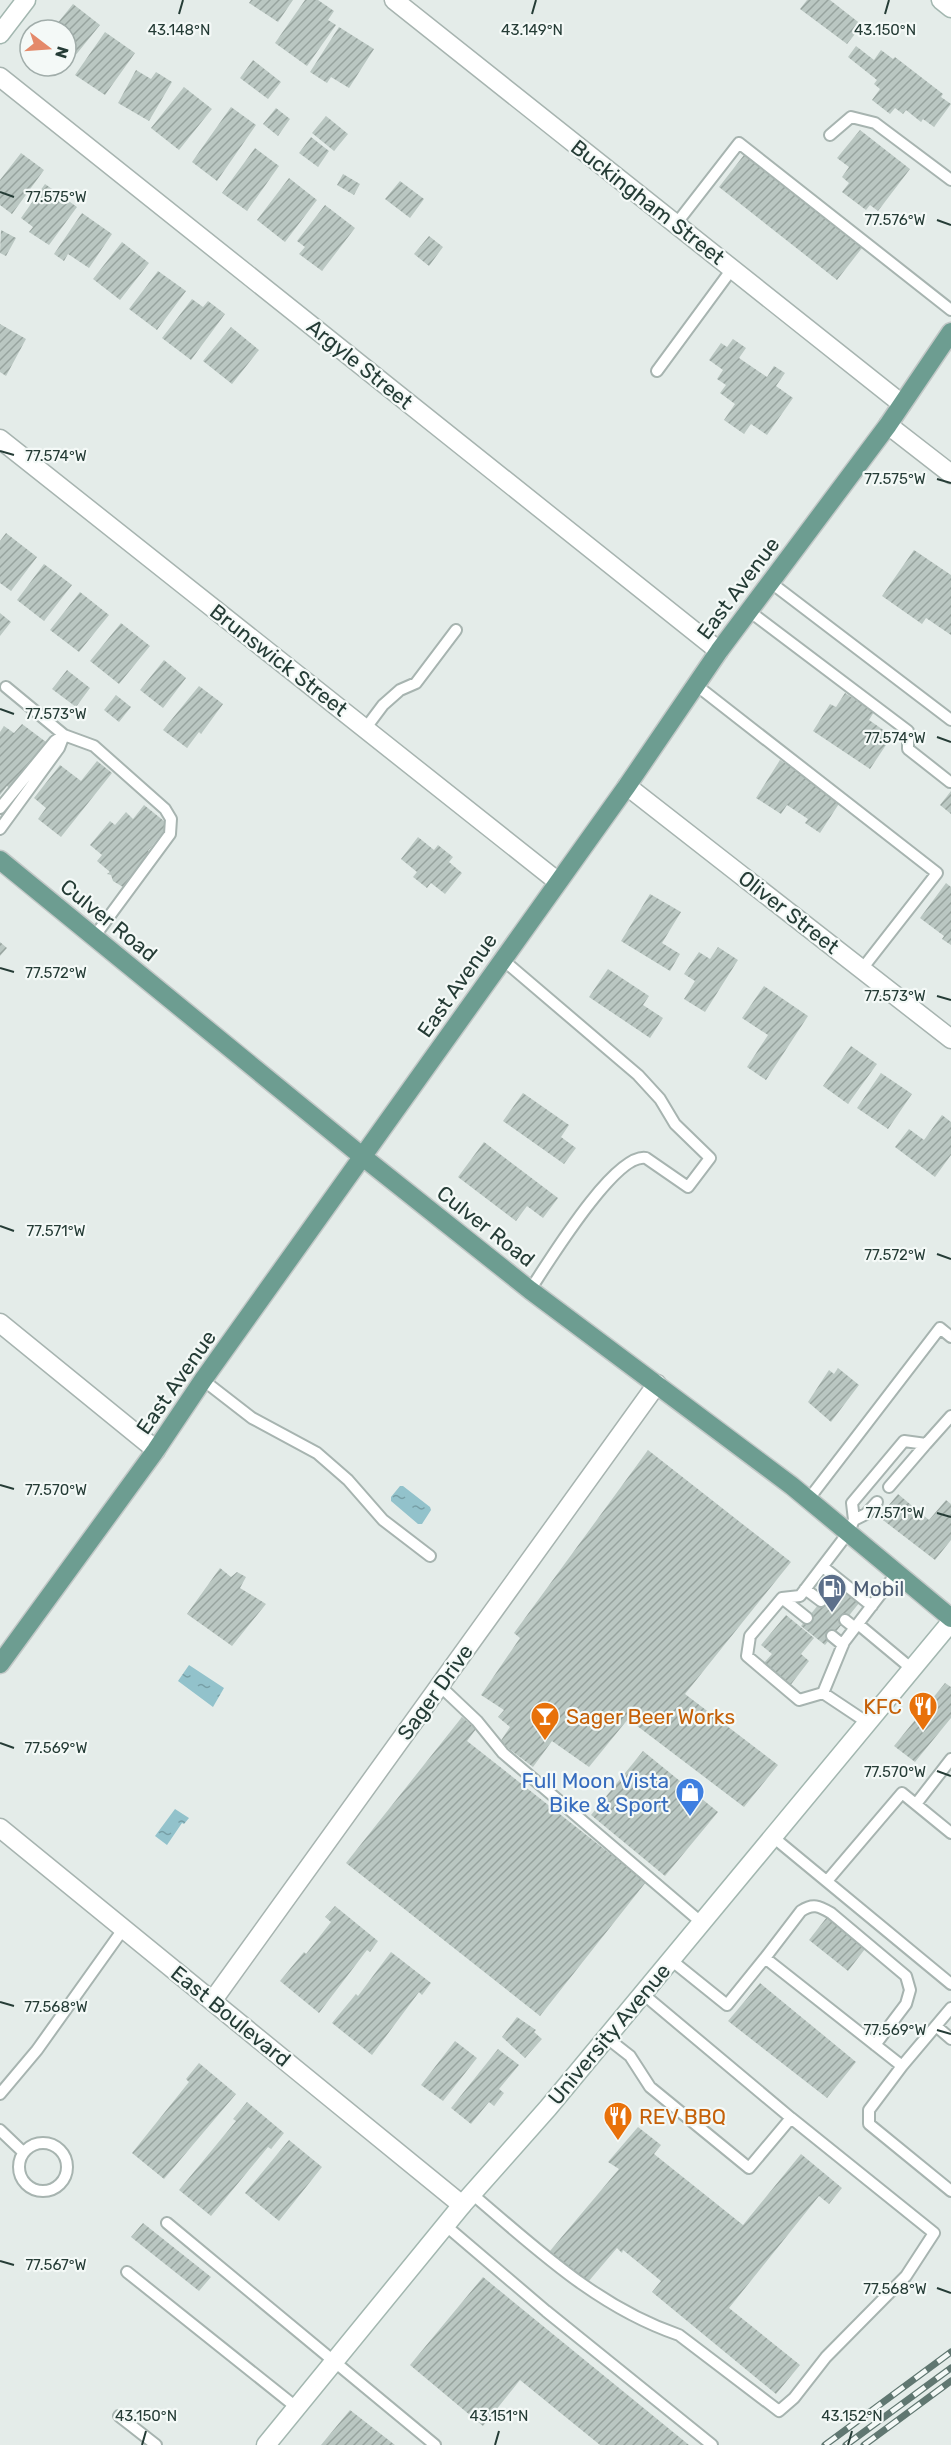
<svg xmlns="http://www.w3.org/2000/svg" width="951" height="2445" viewBox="0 0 951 2445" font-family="Rubik,sans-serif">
<defs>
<pattern id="water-ripples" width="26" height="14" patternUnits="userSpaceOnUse" patternTransform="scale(1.5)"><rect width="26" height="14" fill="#92c2cb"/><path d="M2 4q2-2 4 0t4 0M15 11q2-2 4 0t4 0" fill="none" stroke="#779fa6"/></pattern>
<pattern id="building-hatch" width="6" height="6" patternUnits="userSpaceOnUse" patternTransform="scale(1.5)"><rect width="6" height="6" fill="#bac7c2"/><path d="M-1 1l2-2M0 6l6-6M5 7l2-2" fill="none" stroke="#97a39e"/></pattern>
</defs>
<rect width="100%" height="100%" fill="#e4ece9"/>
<path fill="url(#water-ripples)" d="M400,1486h3l27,21 1,3 -9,14h-4l-27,-23v-4z
M189,1665l35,23 -11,19 -35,-26z
M175,1809l14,9 -5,6 -2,-1 -15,22 -12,-9z"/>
<path fill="url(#building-hatch)" d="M251,0h42l-15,22 -29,-19z
M305,0h13l16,11 -6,9 8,5 -29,41 -32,-23z
M807,0h23l32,25 -15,19 -47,-35z
M73,4l27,21 -34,42v-37h-14z
M339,27l35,22 -25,39 -18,-11 -4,6 -17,-11z
M105,32l30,21 -30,42 -30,-20z
M856,46l18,14 7,-10 12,9 2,-2 48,37 -2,3 10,7 -17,23 -11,-8 -2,3 -15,-12 -3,4 -8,-6 -5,6 -18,-14 8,-11 -6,-5 3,-4 -29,-23z
M253,60l28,22 -13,17 -28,-21z
M136,70l15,9 5,-7 16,10 -23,39 -31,-18z
M184,87l28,22 -33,41 -28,-22z
M231,107l25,18 -39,56 -25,-19z
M276,108l14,11 -12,17 -15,-12z
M326,116l22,18 -14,17 -22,-18z
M860,130l50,39 -32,42 -8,-6 -4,5 -24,-18 7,-9 -7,-6 7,-10 -12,-9z
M311,137l18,14 -11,16 -19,-14z
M255,148l24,18 -32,45 -25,-18z
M21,153l23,17 -32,44 -12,-9v-25z
M744,155l118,93 -25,32 -118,-93z
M343,174l17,10 -6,11 -17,-10z
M289,178l28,22 -32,42 -28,-22z
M400,181l24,18 -14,19 -25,-19z
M45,184l32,23 -28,38 -20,-13 4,-5 -12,-9z
M325,205l30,23 -33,43 -23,-17 6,-7 -8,-6z
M82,213l30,21 -23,34 -21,-14 -4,7 -10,-7z
M1,230l15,8 -10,18 -6,-3z
M429,236l14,11 -14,19 -15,-12z
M122,242l27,21 -29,37 -27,-21z
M158,271l28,20 -29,39 -28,-21z
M192,299l11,8 5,-6 17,13 -34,46 -29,-22z
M0,324l26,15 -20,37 -6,-4z
M231,327l28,23 -27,34 -29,-23z
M733,339l13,9 -7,10 28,19 7,-11 11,7 -9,13 17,12 -26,37 -16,-11 -7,10 -20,-14 11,-16 -15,-11 6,-8 -9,-6 6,-9 -14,-10 12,-17 6,4z
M6,533l31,24 -26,34 -11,-8v-42z
M914,550l37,25v60l-25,-17 -4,6 -40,-28z
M44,564l28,21 -28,36 -27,-21z
M80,592l29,23 -30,37 -29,-22z
M0,613l11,9 -11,14z
M121,623l29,23 -31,38 -29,-23z
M164,660l22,18 -23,30 -23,-18z
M67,670l23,18 -14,19 -24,-18z
M199,686l24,18 -22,30 -2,-2 -12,16 -24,-18z
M845,693l29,19 -5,8 23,16 -22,33 -57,-38 17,-27 6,3z
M116,695l15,12 -12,15 -15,-12z
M22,724l24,18 -35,47 -4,-3 -7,9v-63l4,-6 10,7z
M780,760l62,39 -22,34 -15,-10 3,-4 -21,-14 -6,9 -25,-16z
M97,761l15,12 -51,64 -23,-18 8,-11 -12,-10 26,-33 21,16z
M951,791v23l-11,-9z
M144,805l25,20 -21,26 4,3 -29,33 -10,-6 -2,-6 -4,-1 3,-2 -13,-11 5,-6 -12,-10 20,-24 5,4 11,-13 7,7z
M418,837l16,13 4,-5 15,12 -4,5 13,11 -17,21 -14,-11 -4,5 -14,-11 4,-5 -16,-13z
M946,883l5,4v58l-9,-6 2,-3 -24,-18z
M650,894l31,18 -19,31 18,11 -10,17 -49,-30z
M0,942l7,6 -7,8z
M718,947l20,13 -33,52 -21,-13 11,-18 -11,-7 15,-22 11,7z
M608,969l41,27 -6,9 20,13 -13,20 -61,-41z
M764,986l44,30 -42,64 -19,-13 21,-32 -26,-17z
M851,1046l26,18 -29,40 -25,-18z
M881,1073l31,21 -24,35 -31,-21z
M523,1093l46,32 -8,12 15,11 -12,16 -61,-43z
M942,1115l9,7v33l-16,22 -40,-30 14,-18 15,11z
M484,1142l74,56 -15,20 -16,-12 -11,15 -58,-44z
M838,1368l21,17 -28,37 -23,-20 21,-32 5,4z
M648,1450l143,112 -106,132 93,71 -34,42 -116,-88 -39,48 -37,-26 -19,26 -33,-25 10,-15 -12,-10 6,-7 -23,-15 39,-57 -6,-5z
M898,1494l31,26 17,-20 5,4v36l-16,20 -56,-43z
M220,1568l11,9 6,-5 9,5 -6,11 26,16 -34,42 -45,-32z
M836,1583l24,19 -35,43 -24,-19z
M786,1615l28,23 -13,16 8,7 -20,26 -27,-22 10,-11 -11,-9z
M945,1683l6,4v31l-36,44 -21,-16z
M462,1717l14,12 -9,12 179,141 -106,134 -194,-153z
M643,1751l75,61 -53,64 -74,-61z
M335,1906l43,35 -8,11 -3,-2 -48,63 -39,-32 24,-29 2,2 25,-32 -6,-5z
M827,1917l38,32 -17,22 -39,-31z
M391,1952l40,31 -9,12 -3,-3 -47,63 -40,-32 24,-29 2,2z
M760,1983l96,79 -29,36 -99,-77z
M517,2017l19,13 -2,2 8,7 -17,19 -23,-21z
M455,2041l22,17 -34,43 -22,-16z
M498,2049l21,16 -20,24 5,4 -10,13 -5,-4 -18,22 -20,-16z
M199,2063l37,31 -72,85 -32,-26 57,-71 -3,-3z
M247,2102l37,31 -13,16 -3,-2 -57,69 -32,-26 57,-69 -3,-2z
M638,2127l23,18 -7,9 89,71 58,-71 41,34 -13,16 -10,-8 -90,112 71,57 -24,29 -124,-102 9,-11 -38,-31 -1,3 -5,-5 -29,34 -38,-31 69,-82 -11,-7z
M289,2140l33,27 -43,54 -34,-28z
M143,2223l68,54 -12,14 -68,-54z
M483,2277l206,168h-89l-80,-65 -37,46 -73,-61z
M350,2410l45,35h-74z"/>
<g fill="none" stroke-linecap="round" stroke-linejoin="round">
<g stroke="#a7b4b0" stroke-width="14">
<path id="lane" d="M830,135l21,-18 24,6 76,57
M676,224l63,-81 212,167
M657,371l75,-102
M770,582l181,138
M749,611l159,120v18l42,33
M696,685l241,188 -75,96
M365,729l18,-24 17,-15 16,-7 40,-53
M0,808l55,-67 9,-6 -58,-48
M0,829l59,-81 5,-13 30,11 71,63 6,10 -1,15 -76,103
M502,959l136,116 22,24 15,25 35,34 -22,29 -42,-29c-31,-6 -98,105 -116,132
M203,1380l49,38 65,35 31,27 35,40 47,36
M889,1487l37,-43
M808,1500l132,-172 11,9
M854,1520l12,-6 11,-12
M823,1567l49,39
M805,1589l16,12
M782,1598l25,20
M845,1620l10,8
M858,1624l54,45
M832,1636l11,9
M440,1686l37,35 26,32 199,170
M823,1693l21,-51 52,-68
M868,1723l-45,-30 -24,7 -52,-44 3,-20 32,-38 18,-2 48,-63 6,-13 -2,-17 52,-62 22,3 25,-28
M916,1804l35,-45
M773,1837l178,147
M827,1881l75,-88 49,40
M765,1958l36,-47c12,-8 18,-5 30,2l75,63 4,14 -4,14 -31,41
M671,1960l56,45 38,-47 137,108 49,-58
M936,2026l15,13
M607,2038l23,18 20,31 99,81 42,-50 -148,-124
M902,2066l-33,44v14l82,67
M0,2094l37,-44 87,-122
M0,2130l23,22
M19 2167a24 24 0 1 1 48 0a24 24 0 1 1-48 0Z
M472,2194c65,55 125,113 207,141l100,76 15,-13 32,-41 80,-81 28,-43 -143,-115
M167,2223l268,222
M445,2225l101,86 166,134
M127,2272l169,135
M119,2416l37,29"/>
</g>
<g stroke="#a7b4b0" stroke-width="21">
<path id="street" d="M394,0l508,404
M0,77l719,574
M888,425l63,49
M0,439l557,442
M627,786l324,253
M0,1323l156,127
M0,1828l462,377
M213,2000l444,-616"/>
</g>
<g stroke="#a3b7b0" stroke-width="21">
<path id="secondary" d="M941,0l10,8
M0,34l26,-34
M266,2445l196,-240 86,-97 403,-486"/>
</g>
<g stroke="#c2c8c7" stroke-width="21">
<path id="primary" d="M0,860l363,297 167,133 262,196 159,132
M0,1664l156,-214 47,-70 424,-594 92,-135 169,-226 63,-93"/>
</g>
<use href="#lane" stroke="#fff" stroke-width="10"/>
<use href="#street" stroke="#fff" stroke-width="18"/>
<use href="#secondary" stroke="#fff" stroke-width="18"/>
<use href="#primary" stroke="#6d9d91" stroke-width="18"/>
<g stroke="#607771" stroke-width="7">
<path id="rail" d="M825,2445l126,-93
M846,2445l105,-77
M864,2445l87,-64"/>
</g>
<use href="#rail" stroke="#f4f9f7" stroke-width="4.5" stroke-dasharray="14" stroke-linecap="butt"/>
</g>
<path fill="none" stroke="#253c36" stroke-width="2" d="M179,14l4,-14M532,14l4,-14M885,14l4,-14M0,192l14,5M937,220l14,5M0,451l14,4M937,479l14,4M0,709l14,5M937,737l14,5M0,968l14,4M937,996l14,4M0,1226l14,5M937,1254l14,5M0,1485l14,4M937,1513l14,4M0,1743l14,5M937,1771l14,5M0,2002l14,4M937,2030l14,4M0,2261l14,4M937,2288l14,5M142,2445l4,-14M495,2445l4,-14M848,2445l4,-14"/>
<defs>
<g id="fuel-pin" transform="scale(1.5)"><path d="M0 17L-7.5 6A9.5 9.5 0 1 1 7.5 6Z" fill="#5c6f8a" stroke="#f4f9f7"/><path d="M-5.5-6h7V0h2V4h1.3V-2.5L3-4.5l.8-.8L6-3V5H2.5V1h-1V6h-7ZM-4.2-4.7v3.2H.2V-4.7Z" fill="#fff"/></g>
<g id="restaurant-pin" transform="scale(1.5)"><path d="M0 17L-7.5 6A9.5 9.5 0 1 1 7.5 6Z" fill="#e8710a" stroke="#f4f9f7"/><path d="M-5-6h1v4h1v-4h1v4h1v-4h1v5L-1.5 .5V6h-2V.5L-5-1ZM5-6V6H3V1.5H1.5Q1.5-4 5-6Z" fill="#fff"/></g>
<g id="bar-pin" transform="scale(1.5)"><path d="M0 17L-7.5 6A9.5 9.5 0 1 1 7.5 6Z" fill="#e8710a" stroke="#f4f9f7"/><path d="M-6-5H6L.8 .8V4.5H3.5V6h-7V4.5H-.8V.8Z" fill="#fff"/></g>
<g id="shop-pin" transform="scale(1.5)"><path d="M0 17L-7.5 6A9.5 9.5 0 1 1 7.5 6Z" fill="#3f7fe0" stroke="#f4f9f7"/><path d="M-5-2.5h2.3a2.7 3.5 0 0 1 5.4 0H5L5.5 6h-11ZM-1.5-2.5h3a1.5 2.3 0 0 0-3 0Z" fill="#fff"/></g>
</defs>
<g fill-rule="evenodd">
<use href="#fuel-pin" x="832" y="1588"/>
<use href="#restaurant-pin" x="923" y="1706"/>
<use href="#bar-pin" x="545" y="1716"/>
<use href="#shop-pin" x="690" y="1792"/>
<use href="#restaurant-pin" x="618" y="2116"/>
</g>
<g text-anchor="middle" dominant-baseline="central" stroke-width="4.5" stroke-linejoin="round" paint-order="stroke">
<g font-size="21" fill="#253c36" stroke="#f4f9f7">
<text transform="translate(648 202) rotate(38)">Buckingham Street</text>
<text transform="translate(360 364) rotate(39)">Argyle Street</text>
<text transform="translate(738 588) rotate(-53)">East Avenue</text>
<text transform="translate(279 660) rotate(38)">Brunswick Street</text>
<text transform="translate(789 912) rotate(38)">Oliver Street</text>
<text transform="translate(109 920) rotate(39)">Culver Road</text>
<text transform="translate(457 985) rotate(-55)">East Avenue</text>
<text transform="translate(486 1226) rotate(38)">Culver Road</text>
<text transform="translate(176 1382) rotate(-55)">East Avenue</text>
<text transform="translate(435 1692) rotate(-54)">Sager Drive</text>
<text transform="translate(231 2016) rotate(39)">East Boulevard</text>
<text transform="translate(609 2034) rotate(-50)">University Avenue</text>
</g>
<g font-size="21" fill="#4e5e75" stroke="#f4f9f7" text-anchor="start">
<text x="853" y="1588">Mobil</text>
</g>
<g font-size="21" fill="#c56008" stroke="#f4f9f7" text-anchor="start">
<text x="902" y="1706" text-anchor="end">KFC</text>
<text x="566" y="1716">Sager Beer Works</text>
<text x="639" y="2116">REV BBQ</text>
</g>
<g font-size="21" fill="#366cbe" stroke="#f4f9f7" text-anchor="end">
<text x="669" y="1780">Full Moon Vista<tspan x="669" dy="24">Bike &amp; Sport</tspan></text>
</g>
</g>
<g font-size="15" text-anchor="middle" fill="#253c36" stroke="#f4f9f7" stroke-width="4.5" stroke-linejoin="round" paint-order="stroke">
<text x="179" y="35">43.148°N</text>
<text x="532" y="35">43.149°N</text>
<text x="885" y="35">43.150°N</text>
<text x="56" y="202">77.575°W</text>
<text x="895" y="225">77.576°W</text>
<text x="56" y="461">77.574°W</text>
<text x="895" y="484">77.575°W</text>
<text x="56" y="719">77.573°W</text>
<text x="895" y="743">77.574°W</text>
<text x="56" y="978">77.572°W</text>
<text x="895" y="1001">77.573°W</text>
<text x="56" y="1236">77.571°W</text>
<text x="895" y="1260">77.572°W</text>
<text x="56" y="1495">77.570°W</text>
<text x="895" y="1518">77.571°W</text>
<text x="56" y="1753">77.569°W</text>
<text x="895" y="1777">77.570°W</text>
<text x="56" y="2012">77.568°W</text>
<text x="895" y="2035">77.569°W</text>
<text x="56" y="2270">77.567°W</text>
<text x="895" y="2294">77.568°W</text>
<text x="146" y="2421">43.150°N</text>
<text x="499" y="2421">43.151°N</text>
<text x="852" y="2421">43.152°N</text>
</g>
<g transform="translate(48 48) rotate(107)"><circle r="28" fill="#f4f9f7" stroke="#a1adaa" stroke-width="1.5"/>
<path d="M0-4.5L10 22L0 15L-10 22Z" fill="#e4896a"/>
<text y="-9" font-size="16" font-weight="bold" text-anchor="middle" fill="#253c36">N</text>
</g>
</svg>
